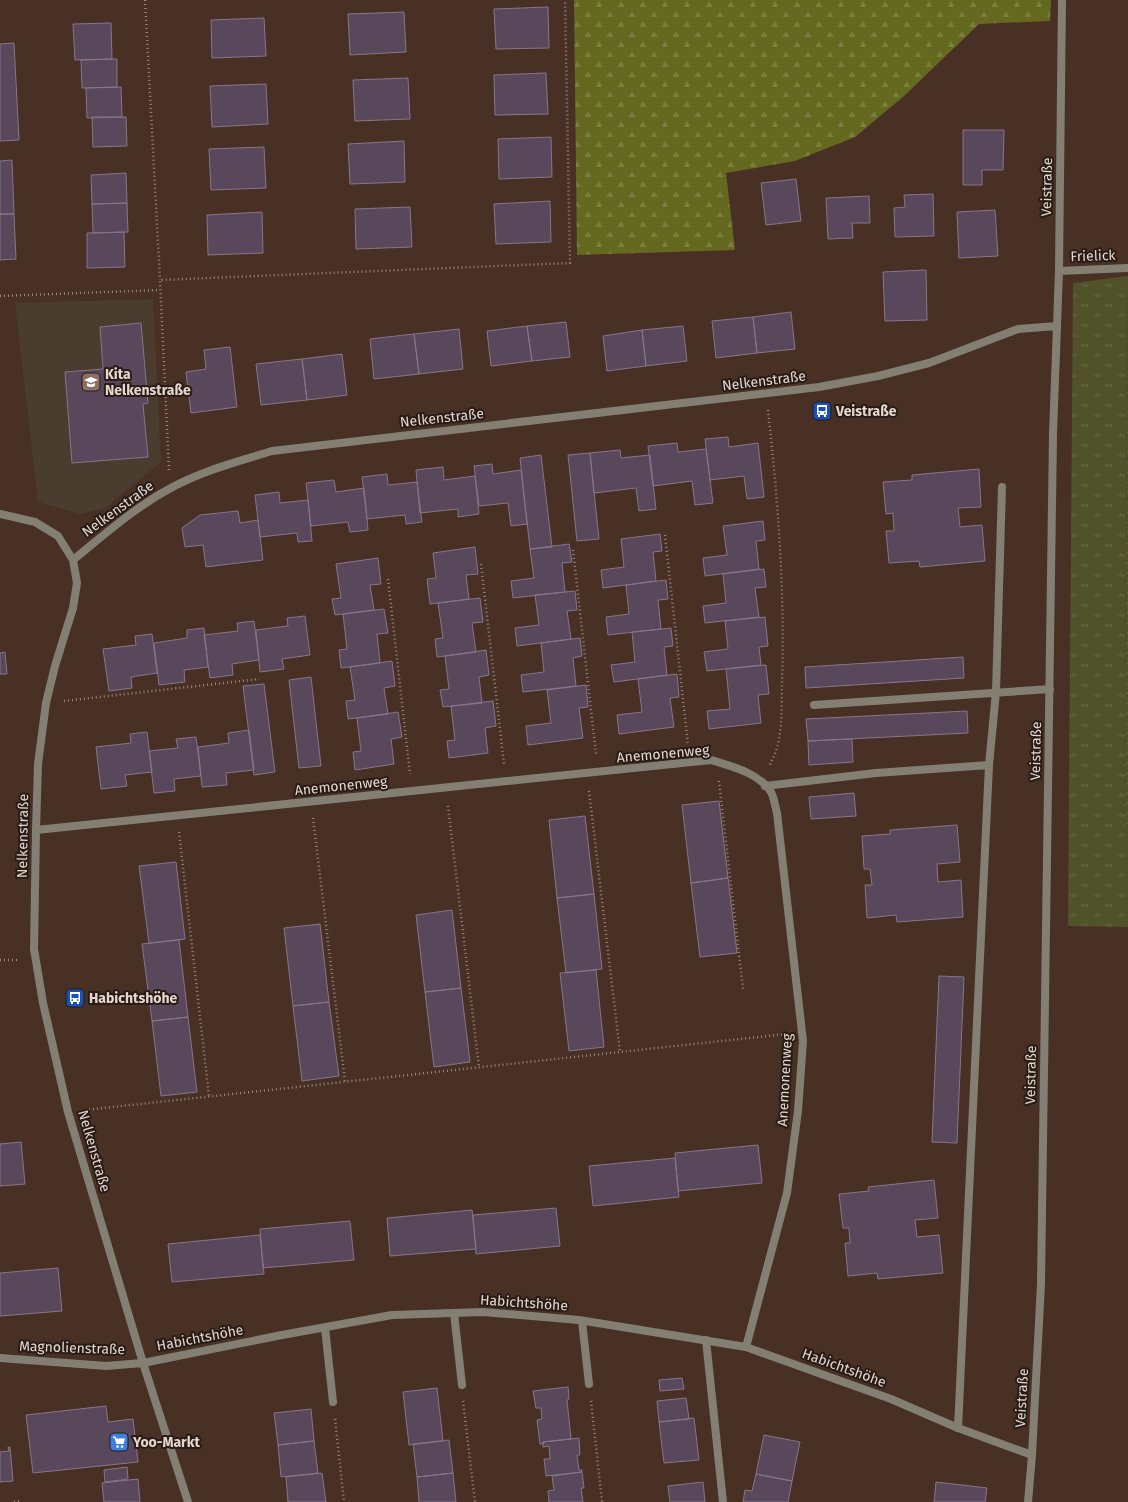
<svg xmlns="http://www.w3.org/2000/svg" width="1128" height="1502" viewBox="0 0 1128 1502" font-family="'Fira Sans',sans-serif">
<defs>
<pattern id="grass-tufts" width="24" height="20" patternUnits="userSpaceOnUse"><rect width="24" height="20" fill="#50522a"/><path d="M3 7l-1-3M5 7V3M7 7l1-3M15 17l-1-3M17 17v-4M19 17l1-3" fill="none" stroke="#696a48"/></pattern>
<pattern id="forest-firs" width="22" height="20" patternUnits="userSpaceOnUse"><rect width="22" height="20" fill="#65681f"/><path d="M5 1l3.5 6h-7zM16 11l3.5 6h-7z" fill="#7b7d3e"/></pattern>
<pattern id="garden-furrows" width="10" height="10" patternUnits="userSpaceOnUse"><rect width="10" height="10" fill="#50522a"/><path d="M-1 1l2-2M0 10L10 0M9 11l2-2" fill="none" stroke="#696a48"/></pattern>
</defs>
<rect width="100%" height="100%" fill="#493024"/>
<path fill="#4a3c2e" d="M153,299l8,163 -56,46 -25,6 -42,-12 -23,-199z"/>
<path fill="url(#grass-tufts)" d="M1128,276l-4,553h4v98l-60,-1 5,-643z"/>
<path fill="url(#forest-firs)" d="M574,0h477l-1,21 -71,3 -76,73 -48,40 -60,24 -69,12 9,77 -158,5z"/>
<path fill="url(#garden-furrows)" d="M1128,283v546h-4z"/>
<path fill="#59475c" stroke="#88758c" d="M548,7l1,41 -53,1 -2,-40z
M404,12l2,40 -56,3 -2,-41z
M264,18l2,38 -54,2 -1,-38z
M111,23l1,36 -37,1 -2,-36z
M14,43l5,97 -19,1v-97z
M117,59v28l-35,1 -1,-28z
M546,73l2,41 -53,1 -1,-40z
M408,78l2,41 -55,2 -2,-41z
M266,84l2,40 -56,3 -2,-41z
M121,87l1,30 -35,1 -1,-30z
M92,117h34l1,29 -34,1z
M963,130h41l-1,40h-21v15h-19z
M551,137l1,40 -53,2 -1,-40z
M404,141l1,41 -55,2 -2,-40z
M264,147l2,41 -55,2 -2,-41z
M12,160l2,54h-14v-53z
M126,173l1,30 -35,1 -1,-29z
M796,179l5,42 -35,4 -5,-42z
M933,194l1,42 -39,1 -1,-29 11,-1 -1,-12z
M869,196l1,27h-18l1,15 -25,1 -2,-41z
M550,201l1,41 -55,2 -2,-40z
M127,203l1,29 -35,1 -1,-29z
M410,207l2,40 -56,2 -1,-40z
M995,210l3,46 -39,2 -2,-46z
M262,212l1,41 -55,2 -1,-40z
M0,214h14l2,45 -16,1z
M124,232l1,35 -38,1v-35z
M926,270l1,50 -42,1 -2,-49z
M791,312l4,37 -38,4 -4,-36z
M753,317l4,36 -41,5 -4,-37z
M566,322l4,35 -38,4 -5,-35z
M141,323l7,80 -5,1 5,53 -76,6 -7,-91 38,-3 -3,-42z
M527,326l5,35 -41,5 -4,-35z
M683,326l4,35 -41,5 -4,-36z
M459,329l4,40 -44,5 -5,-40z
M642,330l4,36 -39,5 -4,-35z
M414,334l5,40 -45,5 -4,-40z
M230,347l7,60 -46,6 -5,-41 20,-3 -2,-19z
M342,354l5,41 -40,5 -5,-41z
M302,359l5,41 -46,5 -5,-41z
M728,437l1,10 29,-4 6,54 -17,2 -3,-23 -34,4 -5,-41z
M677,443l1,9 28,-3 7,54 -18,2 -3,-24 -39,5 -5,-40z
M620,450l1,8 29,-3 6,54 -17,2 -3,-23 -42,5 -4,-40z
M590,453l9,86 -22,2 -9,-86z
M541,455l11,92 -22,2 -10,-91z
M492,464l1,10 28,-4 6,54 -16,2 -3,-23 -29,3 -5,-40z
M443,467l1,13 31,-4 4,38 -21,3v-8l-38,4 -4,-43z
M979,469l2,38 -23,1 2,19 22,-2 3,36 -65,6 -1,-6 -30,2 -3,-32h8l-1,-18 -7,1 -3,-32 29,-2v-5z
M387,474l1,11 29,-3 5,40 -16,2 -1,-9 -38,4 -5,-42z
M334,480l2,12 28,-4 4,42 -18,2 -2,-10 -37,4 -5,-43z
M279,492l1,11 28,-3 4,41 -14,1 -1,-9 -37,4 -5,-42z
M238,511l2,12 18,-3 5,40 -57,7 -3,-22 -18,2 -3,-19 18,-13z
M763,521l2,19 -9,1 3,28 -54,7 -2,-18 24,-3 -4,-29z
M660,534l2,17 -9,1 3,29 -53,7 -2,-18 23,-3 -3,-28z
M569,544l3,18 -10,1 3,29 -52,6 -2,-17 23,-3 -4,-29z
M475,547l3,27 -12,1 3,24 -39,5 -3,-25 9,-1 -3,-25z
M378,558l3,26 -11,1 4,25 -39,5 -3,-16 9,-1 -5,-34z
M764,569l2,18 -11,1 4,29 -54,6 -2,-17 23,-3 -3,-29z
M666,580l2,19 -10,1 3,29 -53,6 -2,-18 23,-3 -3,-29z
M575,591l2,19 -10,1 4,28 -54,7 -2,-18 24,-3 -4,-30z
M480,598l3,24 -11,1 4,29 -39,5 -2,-18 8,-1 -5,-35z
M384,609l4,24 -11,1 3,29 -39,5 -2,-18 8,-1 -4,-35z
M305,616l5,39 -28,4 2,10 -24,3 -4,-42 32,-4 -1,-8z
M765,617l3,29 -9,1 2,18 -54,6 -3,-19 24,-3 -3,-28z
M254,621l5,39 -27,4 1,11 -23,3 -6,-43 34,-4 -1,-8z
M204,628l4,39 -24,3 1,12 -26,3 -5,-42 33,-5v-8z
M671,628l2,18 -9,1 3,28 -53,7 -3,-17 24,-3 -3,-30z
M152,634l5,39 -26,4 1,11 -23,3 -6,-42 33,-4 -1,-9z
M580,638l2,18 -9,2 3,28 -53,6 -2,-17 23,-3 -3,-29z
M486,650l3,25 -10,2 3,26 -39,4 -3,-17 9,-1 -4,-33z
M5,652l2,22h-7v-21z
M963,657l1,21 -158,10 -1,-21z
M392,661l3,25 -11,2 4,26 -40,5 -2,-18 9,-1 -5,-33z
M766,665l3,29 -11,1 3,28 -52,6 -2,-18 23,-2 -4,-40z
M677,674l2,23 -9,1 4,29 -55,7 -2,-19 25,-3 -4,-33z
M311,677l10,89 -22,2 -10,-88z
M264,684l11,88 -21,3 -11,-89z
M586,685l2,22 -9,1 4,30 -55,7 -2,-19 25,-3 -4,-33z
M493,701l3,25 -11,2 3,25 -39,5 -2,-17 8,-1 -4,-34z
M967,711l1,22 -160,8 -2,-22z
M398,712l4,25 -11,2 3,25 -39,6 -2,-18 8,-1 -4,-33z
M249,730l5,40 -28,3 1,12 -25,2 -4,-40 31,-4 -1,-10z
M147,732l5,40 -27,3 2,11 -26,3 -5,-42 35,-4 -1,-9z
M196,737l5,39 -27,3 1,12 -21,2 -5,-42 29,-3 -2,-9z
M852,739l1,23 -44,3 -1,-24z
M854,793l2,23 -45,3 -2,-22z
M719,801l9,77 -37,5 -9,-78z
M585,816l9,78 -37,4 -8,-78z
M957,825l3,37 -23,2 1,18 23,-2 2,37 -66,5 -1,-7 -29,3 -2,-33h7l-2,-16h-6l-2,-33 28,-2v-4z
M176,862l9,77 -36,4 -10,-77z
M728,878l9,75 -37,4 -9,-74z
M594,894l8,75 -36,4 -9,-75z
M452,910l9,78 -36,4 -9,-77z
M320,924l9,78 -36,4 -9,-78z
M179,940l9,77 -36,4 -10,-77z
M596,970l8,77 -35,4 -9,-78z
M939,976l25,1 -7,166 -25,-1z
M461,988l9,74 -36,5 -9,-75z
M329,1002l10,74 -37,5 -9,-75z
M188,1017l9,75 -36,4 -9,-75z
M21,1142l4,42 -25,2v-42z
M758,1145l4,38 -84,8 -3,-38z
M675,1158l4,39 -86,9 -4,-40z
M934,1180l4,38 -23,2 2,17 22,-2 4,38 -65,6 -1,-6 -29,3 -3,-33h5l-1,-15h-6l-4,-34 30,-3 -1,-4z
M556,1208l4,38 -84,8 -3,-39z
M472,1210l4,39 -86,7 -3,-38z
M350,1221l4,39 -91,8 -3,-39z
M260,1235l4,39 -92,8 -4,-38z
M58,1268l4,43 -62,5v-43z
M682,1378l2,11 -24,2 -1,-11z
M568,1387l1,12 -2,1 4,39 -28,3v2h-3l-3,-24 5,-1 -1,-11h-5l-3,-17z
M437,1388l6,53 -34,4 -6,-53z
M686,1398l3,21 -30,3 -2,-21z
M106,1406l2,16 25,-3 5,43 -105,11 -7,-58z
M311,1409l3,32 -36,4 -4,-32z
M694,1418l5,42 -35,3 -5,-41z
M764,1435l36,7 -8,39 -36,-7z
M579,1438l1,17h-3l2,15h3v2l-36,4 -2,-17h6l-1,-13 -6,1v-5z
M449,1440l4,33 -36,4 -4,-33z
M314,1441l4,32 -37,4 -3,-32z
M8,1447h2l3,34 -13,1v-30l9,-1z
M127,1467l1,12 -23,3 -1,-12z
M582,1472l2,16h-3l2,14h-34l-1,-11 6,-1 -2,-14z
M322,1473l4,29h-38l-2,-25z
M453,1473l3,29h-37l-2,-25z
M756,1474l36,7 -4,21h-45l2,-12 7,1z
M138,1479l2,23h-36l-2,-19z
M703,1482l2,20h-35l-2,-16z
M936,1482l51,6 -2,14h-51z"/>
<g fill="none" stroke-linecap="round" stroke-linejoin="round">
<path stroke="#9c877d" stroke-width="2.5" stroke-dasharray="1 3" stroke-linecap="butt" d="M145,0l15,280
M0,296l160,-6
M768,410c10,91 17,182 14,273 -1,27 2,59 -13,83
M169,470l-9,-190 410,-17 -5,-263
M665,535l23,210
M573,550l23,204
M481,564l23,200
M388,579l22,195
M64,701l195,-22
M719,781l24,208
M589,791l31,261
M448,806l31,261
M313,818l32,263
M179,832l30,264
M0,960h19
M85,1110l701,-76
M463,1401l12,101
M591,1401l11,101
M335,1419l9,83
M14,1502l5,-1"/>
<path stroke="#837f73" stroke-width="8" d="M814,705l236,-16
M765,786l111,-13 113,-8
M454,1313l8,72
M582,1321l7,63
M325,1328l8,74
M706,1340l17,162
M958,1428l31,-663 7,-73 6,-205"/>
<path stroke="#837f73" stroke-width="8" d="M1059,271l69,-3
M0,514l35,8 23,14 15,24
M36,830l675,-70c20,6 48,13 60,32 3,5 4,14 6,21l26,228 -5,70 -11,82 -41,154
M0,1358l106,8 37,-3 139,-28 110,-20 91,-3 96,8 167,27 145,52 67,29 74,27
M188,1502l-45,-139 -75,-251 -25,-109 -9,-54 2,-119 2,-66 8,-61 9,-37 18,-58 4,-25 -4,-23c31,-25 61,-52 96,-71 32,-18 68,-27 103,-38l547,-64 59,-11 51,-13 89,-34 39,-3
M1028,1502l4,-47 9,-171 12,-850 6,-163 3,-271"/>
</g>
<defs>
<g id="school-square" transform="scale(1)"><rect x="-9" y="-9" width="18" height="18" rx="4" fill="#8d6e63" stroke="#271c16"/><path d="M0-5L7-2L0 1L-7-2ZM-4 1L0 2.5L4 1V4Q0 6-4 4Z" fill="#fff"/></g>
<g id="bus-square" transform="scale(1)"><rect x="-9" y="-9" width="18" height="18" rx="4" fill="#1a4fb4" stroke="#271c16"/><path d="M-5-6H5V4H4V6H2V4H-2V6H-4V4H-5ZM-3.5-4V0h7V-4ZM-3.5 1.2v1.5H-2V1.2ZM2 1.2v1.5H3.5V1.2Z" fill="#fff"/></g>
<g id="supermarket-square" transform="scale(1)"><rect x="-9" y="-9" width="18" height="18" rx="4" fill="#3f7fe0" stroke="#271c16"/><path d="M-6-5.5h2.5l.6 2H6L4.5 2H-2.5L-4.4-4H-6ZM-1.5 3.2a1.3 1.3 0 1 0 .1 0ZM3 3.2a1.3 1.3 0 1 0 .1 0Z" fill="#fff"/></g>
</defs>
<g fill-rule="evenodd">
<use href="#school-square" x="91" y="382"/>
<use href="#bus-square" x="822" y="411"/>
<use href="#bus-square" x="75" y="998"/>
<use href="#supermarket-square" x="119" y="1442"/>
</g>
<g text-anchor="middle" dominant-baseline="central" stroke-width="4" stroke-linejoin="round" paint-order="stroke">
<g font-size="14" fill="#e6d6ce" stroke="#271c16">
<text transform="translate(1047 187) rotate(-89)">Veistraße</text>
<text transform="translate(1093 256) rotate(-2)">Frielick</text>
<text transform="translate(764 381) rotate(-7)">Nelkenstraße</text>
<text transform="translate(442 418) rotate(-6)">Nelkenstraße</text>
<text transform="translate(118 509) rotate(-36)">Nelkenstraße</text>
<text transform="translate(1036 751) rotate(-89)">Veistraße</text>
<text transform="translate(663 754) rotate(-5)">Anemonenweg</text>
<text transform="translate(341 786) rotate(-6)">Anemonenweg</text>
<text transform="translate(23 836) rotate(-89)">Nelkenstraße</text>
<text transform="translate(1031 1075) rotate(-89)">Veistraße</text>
<text transform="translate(785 1080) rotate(-87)">Anemonenweg</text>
<text transform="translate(94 1151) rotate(74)">Nelkenstraße</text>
<text transform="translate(524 1303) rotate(4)">Habichtshöhe</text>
<text transform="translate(200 1338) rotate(-11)">Habichtshöhe</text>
<text transform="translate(72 1348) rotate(2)">Magnolienstraße</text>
<text transform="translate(844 1368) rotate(20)">Habichtshöhe</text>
<text transform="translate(1022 1398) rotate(-87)">Veistraße</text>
</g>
<g font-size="14" font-weight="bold" fill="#e6d6ce" stroke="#271c16" text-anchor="start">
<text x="105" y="374">Kita<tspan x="105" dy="16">Nelkenstraße</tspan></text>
<text x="836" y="411">Veistraße</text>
<text x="89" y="998">Habichtshöhe</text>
<text x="133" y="1442">Yoo-Markt</text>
</g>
</g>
</svg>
